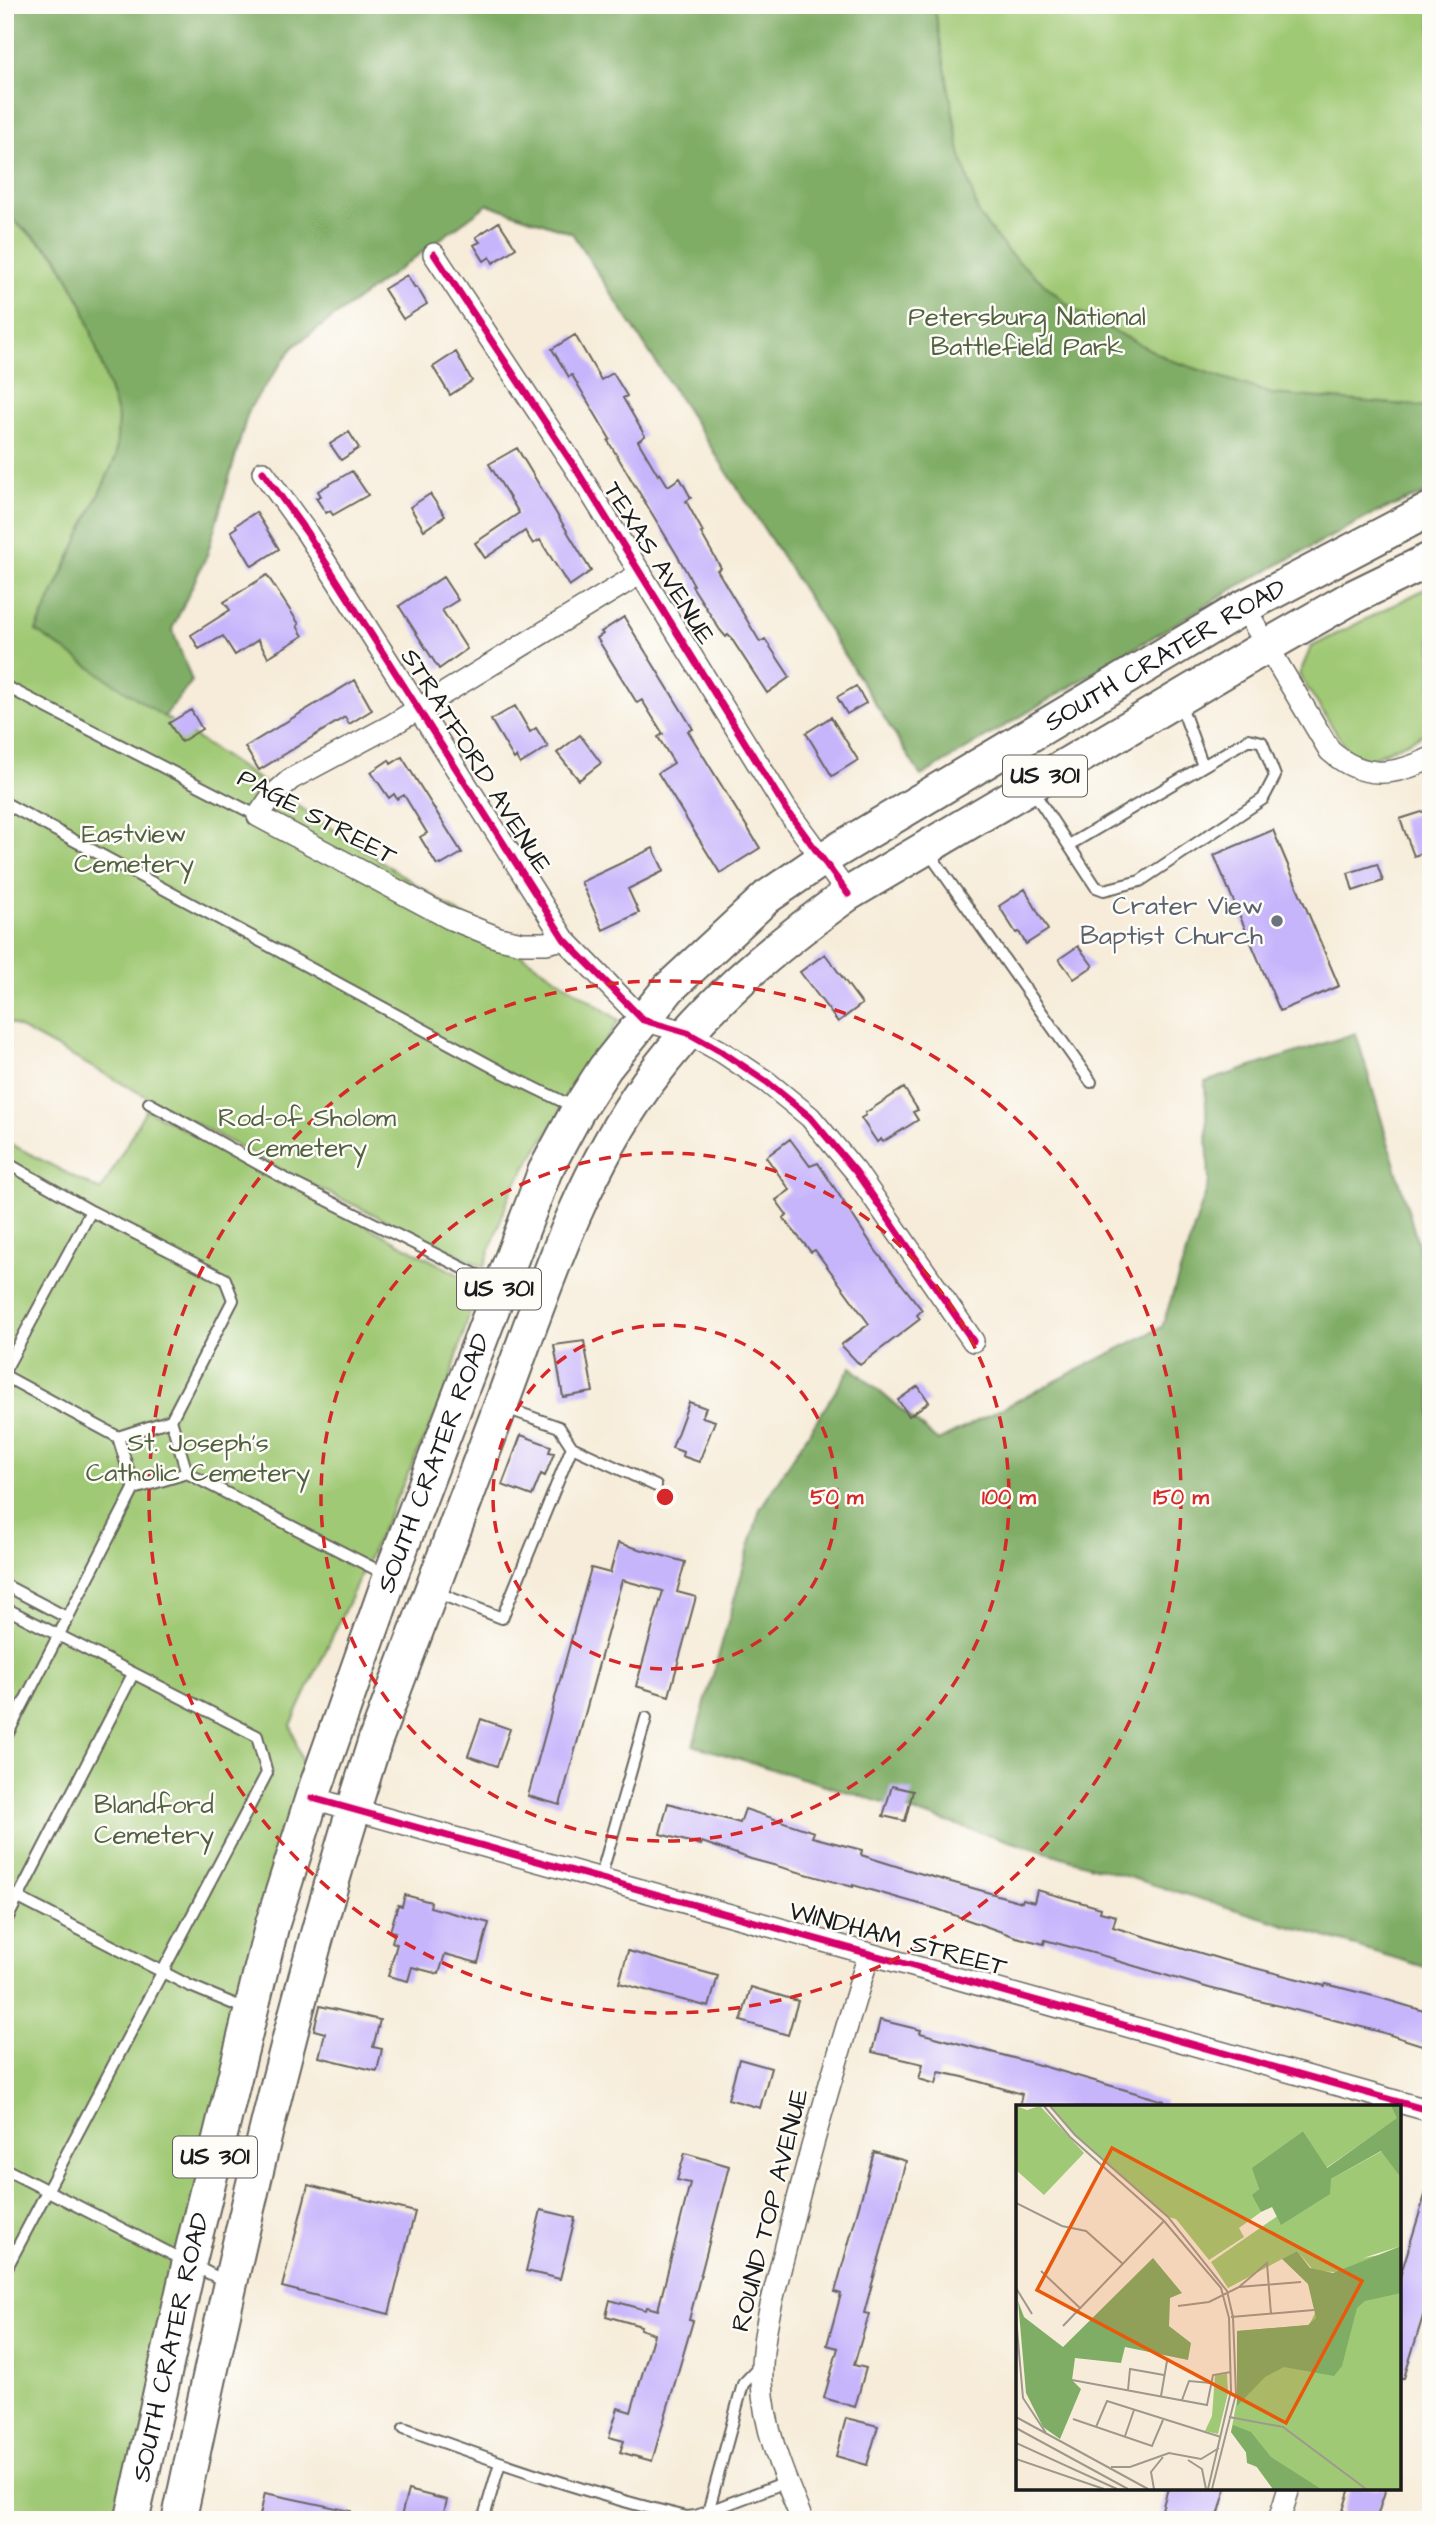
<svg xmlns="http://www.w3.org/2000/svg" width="1436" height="2525" viewBox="0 0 1436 2525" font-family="'Architects Daughter',sans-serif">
<rect width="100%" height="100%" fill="#fdfcf7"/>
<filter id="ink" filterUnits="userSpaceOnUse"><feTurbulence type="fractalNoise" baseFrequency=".0143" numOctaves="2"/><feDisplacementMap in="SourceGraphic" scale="14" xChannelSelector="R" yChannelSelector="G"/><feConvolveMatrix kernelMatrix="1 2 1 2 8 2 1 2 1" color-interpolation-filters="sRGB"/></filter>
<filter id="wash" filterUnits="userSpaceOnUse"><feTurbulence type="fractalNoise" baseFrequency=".00686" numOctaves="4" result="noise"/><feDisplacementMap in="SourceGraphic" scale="28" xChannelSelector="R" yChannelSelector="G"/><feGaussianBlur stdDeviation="1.57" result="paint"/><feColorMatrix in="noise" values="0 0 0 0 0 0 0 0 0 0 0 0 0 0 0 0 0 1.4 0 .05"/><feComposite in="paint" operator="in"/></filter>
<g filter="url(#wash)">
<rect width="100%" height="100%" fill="#f6ecd9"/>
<path fill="#a0c975" stroke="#5e7248" stroke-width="2" d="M5,5h1426v485l-58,24 -133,71 -319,191 -138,-218 -211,-325 -84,-29 -469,22 37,30 27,50 35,111 -2,40 -80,174 583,389 -108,171 -27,76 -195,-93 -284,-154z
M1431,586v145l-74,34 -58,-90 12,-28z
M146,1109l332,176 -31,105 -156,335 21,73 -174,722h-133v-1379l96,50z"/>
<path fill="#80ad66" stroke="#4e6441" stroke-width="2" d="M5,5h929l26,147 19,63 30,38 65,57 96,50 102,34 159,13v84l-58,23 -133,71 -319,191 -138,-218 -211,-325 -84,-29 -195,143 -44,62 -42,146 -35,74 20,52 -28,36 -128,-86 80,-174 2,-40 -35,-111 -26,-50 -52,-43z
M1356,1033l75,255v681l-738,-224 67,-236 91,-142 87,74 224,-114 47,-145 -4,-100z"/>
<g id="blocks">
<path fill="#c7b5fc" d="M499,222l17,26 -23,15 -3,-6 -6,4 -10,-16 6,-3 -4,-5z
M407,275l8,13 2,-1 10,17 -24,15 -19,-30z
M575,335l26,45 12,-7 14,23 -4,2 22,38 -7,5 20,34 2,-2 8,13 12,-8 11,20 -5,3 17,31 -2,1 20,35 -4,2 43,72 5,-3 25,38 -23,16 -36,-55 -3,-3 -2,2 -6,-7 -28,-44 2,-1 -17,-30 -69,-114 2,-2 -38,-64 -3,2 -17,-28z
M456,352l16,29 -22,14 -17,-28z
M349,432l10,16 -18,12 -11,-16z
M517,448l74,123 -22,15 -29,-46 -7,4 -8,-13 -40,27 -10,-15 44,-30 -30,-49z
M352,471l16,24 -35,20 -3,-4 -4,2 -10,-15 5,-2 -3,-5z
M430,494l15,22 -21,14 -14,-23z
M256,512l23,37 -27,17 -21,-35 6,-4 -1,-2z
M267,575l32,49 -2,2 6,10 -35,21 -10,-17 -23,15 -12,-19 -24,13 -8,-14 39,-25 -6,-8z
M443,577l15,23 -16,10 25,39 -28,20 -40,-63z
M624,617l69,112 -5,2 72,117 -40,25 -62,-100 16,-10 -16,-26 5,-3 -21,-34 -5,3 -40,-65 6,-4 -2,-2z
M355,680l17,30 -23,14 -4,-7 -86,53 -14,-23z
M856,686l10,17 -19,11 -10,-17z
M515,706l15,26 6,-4 12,19 -28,17 -4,-7 -2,2 -23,-39z
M191,710l11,19 -21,13 -12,-19z
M831,717l27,43 -26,16 -26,-43z
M580,735l21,28 -22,17 -22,-27z
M402,757l60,96 -21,12 -1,-2 -3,2 -17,-28 7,-4 -23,-38 -7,4 -3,-5 -5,4 -18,-26 18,-12 2,4z
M1431,809v41l-17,6 -14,-37z
M1273,830l66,156 -59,25 -66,-156z
M653,848l11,23 -36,18 11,24 -36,17 -22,-48z
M1377,864l6,17 -30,10 -5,-18z
M1025,889l23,41 -22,14 -7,-12 -3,1 -17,-27z
M1078,946l15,20 -19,13 -15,-20z
M825,954l37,50 -24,18 -38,-50z
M904,1088l14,22 -5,2 5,8 -35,22 -2,-3 -4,3 -16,-24 5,-3 -1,-2z
M790,1139l20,27 8,-3 58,88 46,59 -5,5 3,4 -60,46 -19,-20 28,-21 -54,-74 -4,2 -28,-34 4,-3 -11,-15 14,-10 -24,-33z
M584,1341l9,51 -30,5 -9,-52z
M918,1386l11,16 -20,14 -11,-16z
M689,1402l17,6 -4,9 13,4 -16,41 -17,-6 1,-4 -11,-4z
M521,1435l30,11 -2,6 5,1 -9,23 -4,-2 -9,22 -30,-11z
M618,1543l67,19 -8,30 19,5 -27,99 -33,-10 27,-95 -41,-11 -62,225 -32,-9 63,-228 19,5z
M481,1719l29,10 -13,37 -29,-10z
M892,1786l21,5 -8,30 -22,-5z
M668,1803l72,20 5,-14 69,23 -2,5 50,13 -1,5 51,16 110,31 1,-3 11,3 3,-12 64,18 -1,4 16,4 -3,11 111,33 101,26 1,-2 51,13 54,16v35l-50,-16 -172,-44 -95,-28 1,-1 -70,-19 -1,4 -28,-7 -79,-28 -84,-24v2l-102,-28 -49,-17 -1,3 -41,-11z
M405,1895l26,7 -1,5 59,16 -11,40 -33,-9 -6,20 -27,-7 -4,14 -20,-5 9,-32 -5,-2 3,-10 -5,-1 8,-26 4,1z
M628,1951l90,25 -9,31 -90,-24z
M751,1987l47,14 -10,34 -47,-14z
M320,2006l60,14 -7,27 9,2 -5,22 -58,-14 6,-24 -11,-3z
M880,2020l41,10 -1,3 112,30 132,38 -1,6h-144l3,-13 -59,-17 -24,-5 -3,12 -17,-5 4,-15 -51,-12z
M739,2059l32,9 -11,40 -32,-9z
M874,2152l32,9 -42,152 5,1 -15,51 12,3 -11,39 -31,-9 14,-50 -11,-3 14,-51 -6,-2z
M685,2153l44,13 -40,154 4,1 -41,140 -32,-9 4,-11 -15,-4 9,-29 13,4 23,-78 -14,-5 1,-3 -35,-10 4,-16 36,10 1,-3 11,3 32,-127 -13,-3z
M308,2185l107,27 -26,102 -107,-27z
M1426,2192l5,1v97l-27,88h-5v-98z
M541,2210l34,8 -15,61 -34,-8z
M846,2418l32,8 -11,39 -31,-9z
M1168,2488h58l-9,32h-31l-25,-7z
M1350,2488h36l-10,32h-36z
M408,2490l39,10 -5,20h-42z
M265,2493l86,18v9h-92z"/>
</g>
</g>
<g filter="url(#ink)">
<use href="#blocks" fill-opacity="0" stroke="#68655e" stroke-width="2"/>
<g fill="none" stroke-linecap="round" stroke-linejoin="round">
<g stroke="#68655e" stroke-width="14">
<path id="lane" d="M5,686l253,130
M1180,703l23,63
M1033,791l63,96 8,3 36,-9 123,-82 12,-23 -13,-34 -13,-3 -180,106
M5,803l499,270 72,35
M927,850l164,232
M149,1103l140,78 208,104
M5,1162l86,49 134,68 8,21 -62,120
M5,1370l86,-159
M5,1376l113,61
M503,1407l56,20 13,20 84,39
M187,1473l200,102
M5,1585l63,33
M435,1592l67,26 70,-171
M5,1608l252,128 10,37 -262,498
M5,1739l129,-250 -16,-52 53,-17 16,53 -53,16
M600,1879l46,-161
M5,1891l183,94 60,25
M5,1923l128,-249
M5,2169l223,114
M404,2428c93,34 187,67 283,89l9,-1 90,-34
M708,2512l35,-128 18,-19
M483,2520l17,-57"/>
</g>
<g stroke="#68655e" stroke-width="24">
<path id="street" d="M434,254l142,215 210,340 62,85
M263,472l44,61 257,406 79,81 45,13 34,19 45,30 43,35 46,55 117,169
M1244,607l86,144c33,29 64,25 101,7
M564,939l-18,4h-24l-23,-5 -50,-20 -191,-102 14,-20 19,-17 101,-54 249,-152
M312,1798l1119,313
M802,2520c-18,-44 -38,-89 -40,-138 -2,-46 13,-91 24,-136 24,-98 53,-195 83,-292
M1279,2520l10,-32"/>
</g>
<g stroke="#68655e" stroke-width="37">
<g id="primary">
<path id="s1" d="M132,2520l57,-257 83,-338 40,-127 78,-221 155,-406 33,-61 27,-42 64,-80 98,-91 54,-37 423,-253 187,-98"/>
<path d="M179,2520c55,-262 114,-524 196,-779 44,-117 88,-235 132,-352 39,-106 75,-215 141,-307 54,-75 126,-135 200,-188l419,-248 84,-48 80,-39"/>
</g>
</g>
<use href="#lane" stroke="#fff" stroke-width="10"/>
<use href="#street" stroke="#fff" stroke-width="21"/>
<use href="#primary" stroke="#fff" stroke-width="33"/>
<g stroke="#fdfcf7" stroke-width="11">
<path id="cycleway" d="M434,254l142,215 210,340 62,85
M263,472l44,61 257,406 79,81 45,13 34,19 45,30 43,35 46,55 117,169
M312,1798l1119,313"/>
</g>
<use href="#cycleway" stroke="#d6006c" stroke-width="7"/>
</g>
</g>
<g fill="none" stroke="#d62828" stroke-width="3.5" stroke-dasharray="12 9">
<circle cx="665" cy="1497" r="172"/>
<circle cx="665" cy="1497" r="344"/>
<circle cx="665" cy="1497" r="516"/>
</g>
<circle fill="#6b7280" stroke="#fdfcf7" stroke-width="2.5" cx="1277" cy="921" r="7"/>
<g text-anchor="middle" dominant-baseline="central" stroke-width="5" stroke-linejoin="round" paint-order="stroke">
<g fill="#fdfcf7" stroke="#605f5e" stroke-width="2">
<rect x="1003" y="755.5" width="84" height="41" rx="5"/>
<rect x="457" y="1268.5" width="84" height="41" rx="5"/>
<rect x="173" y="2136.5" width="84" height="41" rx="5"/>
</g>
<g font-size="24" font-weight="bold" fill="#1c1c1c">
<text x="1045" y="776">US 301</text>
<text x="499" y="1289">US 301</text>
<text x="215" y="2157">US 301</text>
</g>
<g font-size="26" fill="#516140" stroke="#fdfcf7">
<text x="1027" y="317">Petersburg National<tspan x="1027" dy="30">Battlefield Park</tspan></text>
<text x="134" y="834">Eastview<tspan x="134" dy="30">Cemetery</tspan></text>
<text x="307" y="1118">Rod-of Sholom<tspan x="307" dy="30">Cemetery</tspan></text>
<text x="198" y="1443">St. Joseph's<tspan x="198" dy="30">Catholic Cemetery</tspan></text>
<text x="154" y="1805">Blandford<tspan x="154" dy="30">Cemetery</tspan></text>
</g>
<g font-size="26" fill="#1c1c1c" stroke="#fdfcf7">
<text transform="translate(659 563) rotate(58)">TEXAS AVENUE</text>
<text stroke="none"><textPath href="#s1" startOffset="2235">SOUTH CRATER ROAD</textPath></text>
<text transform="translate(476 761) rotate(58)">STRATFORD AVENUE</text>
<text transform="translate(317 817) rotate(28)">PAGE STREET</text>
<text stroke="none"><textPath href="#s1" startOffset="1101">SOUTH CRATER ROAD</textPath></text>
<text transform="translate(898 1939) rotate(15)">WINDHAM STREET</text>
<text transform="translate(770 2210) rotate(-76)">ROUND TOP AVENUE</text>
<text stroke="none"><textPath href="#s1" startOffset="177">SOUTH CRATER ROAD</textPath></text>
</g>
<g font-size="26" fill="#5b616d" stroke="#fdfcf7" text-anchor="end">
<text x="1263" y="906">Crater View<tspan x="1263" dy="30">Baptist Church</tspan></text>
</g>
</g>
<g transform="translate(1016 2105)">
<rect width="385" height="385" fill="#f6ecd9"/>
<path d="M0,1l11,4 13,-4 44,47 -40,42 -28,-25zM35,1h340l7,12 -72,50 -23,-37 -50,37 6,21 -6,6 8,17 -22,16 5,9 -35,23 -33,-41 -8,-2 -92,-81zM366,46l19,27v68l-38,12 38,-7v238h-128l-42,-57 8,-43 -2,-58 72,-6 27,-53 -22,-1 -17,-20 -69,37 -17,-26 120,-83zM211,269l1,19 -10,41 -13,-3 7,-15 3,-41z" fill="#a0c975"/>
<path d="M375,1h10v72l-20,-27 -50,28 -1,15 -49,31 -9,-18 -11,5 -9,-17 7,-6 -7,-21 51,-37 24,37 70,-50zM385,141v47l-36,8 -8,7 -15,58 -8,10 -50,-9 -19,10 -28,29v-75l71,-6 8,-7 -8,-34 -26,-25 15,-8 13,17 23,5zM137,153l29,35 -12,5 -1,28 22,17 -3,17 -63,-13 -4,16 -46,-5 -3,22 9,9 -21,50 -17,-12 -17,-34 -8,-92 6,16 39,30zM217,320l18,7 20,25 50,32h-48l-16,-22 -10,-4 -1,-11 -15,-20z" fill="#80ad66"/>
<path fill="none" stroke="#9f998d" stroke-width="2" d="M28,1l26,31 94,84 57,67 8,30 2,73 -23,98M34,1l25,29 93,82 59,74 6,26 3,77 -24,95M0,98l46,23 24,5 37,33M25,166l39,37M223,182l28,-24 4,51M0,183l16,26M162,201l31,-4 30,-15 62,-5M215,212l83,-7M0,213l7,80 23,35M47,221l101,-105M56,275l135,25 6,-30 18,-3M112,285l2,-21 34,6M145,291l6,-35M166,295l7,-19 22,2M0,312l132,72M213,312l54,10 83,62M57,314l79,27 11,-26M80,322l11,-26 114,36M0,323l112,61M109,331l9,-26M0,338l101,46M0,354l88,30M172,355l14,9 4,20M95,362h19l39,-14 32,6 18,-11M138,384l-3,-17 12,-15"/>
<path fill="#e8590c" fill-opacity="0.15" stroke="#e8590c" stroke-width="3.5" d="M96,43l250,133 -76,142 -249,-133z"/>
<rect width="385" height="385" fill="none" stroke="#1c1c1c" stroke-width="3.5"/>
</g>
<circle cx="665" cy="1497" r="10" fill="#d62828" stroke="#fdfcf7" stroke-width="3.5"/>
<g font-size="21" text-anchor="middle" font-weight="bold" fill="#d62828" stroke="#fdfcf7" stroke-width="5" stroke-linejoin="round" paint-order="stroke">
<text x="837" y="1504">50 m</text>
<text x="1009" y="1504">100 m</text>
<text x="1181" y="1504">150 m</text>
</g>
<rect width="1436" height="2525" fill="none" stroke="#fdfcf7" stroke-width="28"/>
</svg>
